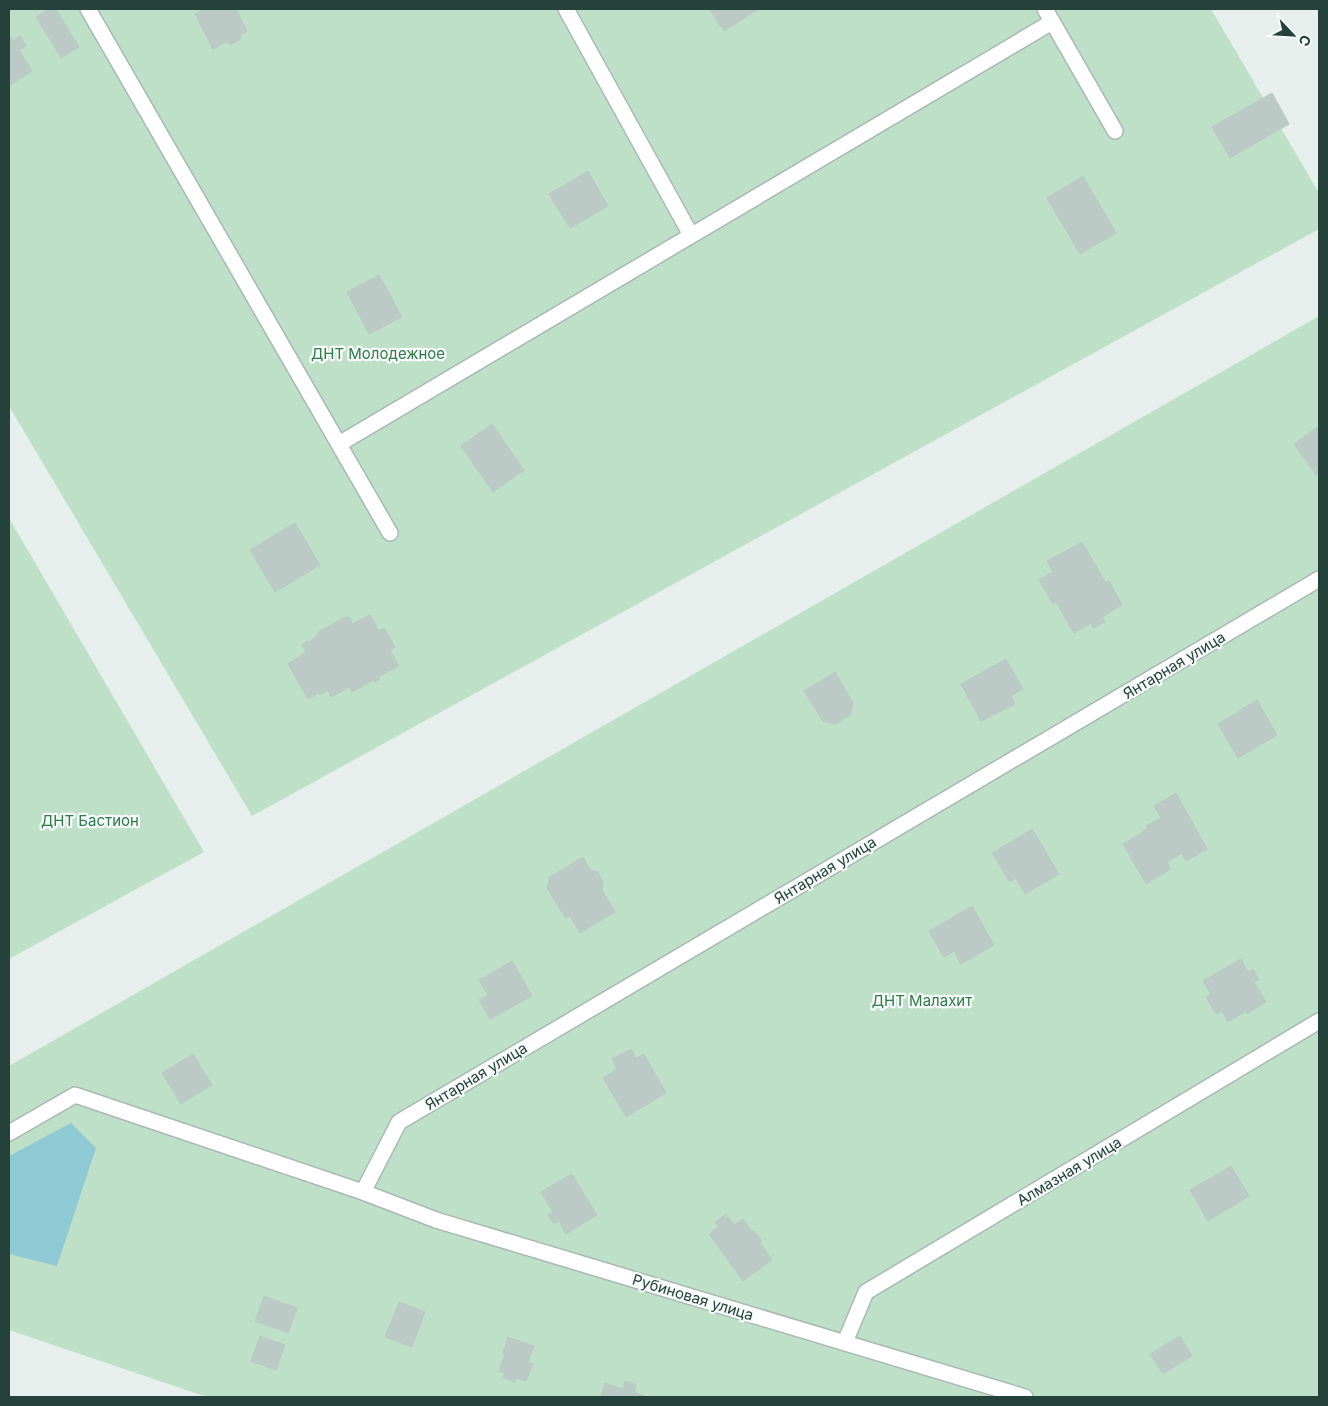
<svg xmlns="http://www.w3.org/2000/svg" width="1328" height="1406" viewBox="0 0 1328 1406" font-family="Inter,sans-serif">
<rect width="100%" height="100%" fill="#e6efeb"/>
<path fill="#bfe0c8" d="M9,9h1202l108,184v36l-1067,587 -243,-410z
M1319,316v1081h-1112l-198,-67v-264z
M9,518l195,334 -195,107z"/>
<path fill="#8ec9d4" d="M71,1123l25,25 -39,118 -48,-12v-98z"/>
<path fill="#bbcac4" stroke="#b8c9c2" d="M49,9h7l23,38 -18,11 -25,-41z
M204,9h32l11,22 -7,4 1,4 -11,6 -2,-4 -15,8 -18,-35z
M711,9h47l-34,22 -14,-21z
M9,35l4,6 7,-5 6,10 -7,4 13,21 -23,15z
M1272,93l17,31 -59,34 -18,-31z
M588,171l20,35 -38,22 -21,-34z
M1083,176l33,57 -36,21 -33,-56z
M379,275l23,42 -33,17 -22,-42z
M492,424l32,46 -31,22 -32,-46z
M1319,426v49l-2,1 -23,-32z
M295,523l25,42 -45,27 -25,-42z
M1082,542l24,41 3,-2 13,24 -20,12 3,5 -12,6 -2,-5 -17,10 -18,-31 -3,2 -14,-24 14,-8 -6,-11z
M370,615l9,16 5,-3 11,19 -5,3 9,16 -21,11 2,2 -5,3 -1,-2 -22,12 -3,-5 -18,10 -3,-7 -8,5 -1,-2 -11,6 -20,-35 18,-12 -4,-7 5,-4 1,1 9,-5 -1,-1 2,-2 1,2 -1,-4 29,-16 2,3 2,-1 1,1 -2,1 2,4z
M1006,659l17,30 -12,7 4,8 -34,17 -20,-37z
M835,672l18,31 -3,12 -14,9 -13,-3 -19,-30z
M1257,700l20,35 -39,23 -20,-34z
M1176,793l31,56 -21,12 -4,-8 -15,9 4,7 -25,15 -23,-40 25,-15 -2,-3 15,-8 -7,-12z
M1032,829l27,45 -34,20 -9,-16 -6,4 -18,-29z
M583,857l7,13 8,2 5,10 -1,8 13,22 -35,21 -10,-17 -4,3 -19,-31 2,-8 -1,-2z
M972,906l22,39 -33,19 -7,-13 -10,6 -15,-26z
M1241,959l7,13 5,-3 6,11 -5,2 12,20 -19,12 -1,-3 -18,11 -6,-11 -6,3 -10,-17 5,-3 -8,-13z
M512,961l20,35 -42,23 -11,-19 9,-5 -9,-15z
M631,1049l5,9 8,-4 22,39 -40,24 -23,-39 14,-9 -5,-10z
M193,1054l19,31 -31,19 -19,-31z
M1231,1166l18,30 -41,25 -18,-31z
M572,1174l25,41 -31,19 -7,-13 -5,3 -6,-9 5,-3 -12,-20z
M726,1214l8,11 9,-6 9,13 2,-1 8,10 -2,2 12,17 -29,21 -34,-47 10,-7 -4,-5z
M264,1296l33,12 -9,25 -33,-12z
M399,1302l26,10 -13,35 -27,-10z
M260,1336l25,9 -9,25 -25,-9z
M1180,1336l12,20 -29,18 -13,-20z
M508,1337l26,9 -6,16 5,2 -7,17 -10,-3 -1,4 -12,-4 2,-5 -6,-2 6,-17h-2z
M625,1381l11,4 -2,7 13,5h-46l4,-14 18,6z"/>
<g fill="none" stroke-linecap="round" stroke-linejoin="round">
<g stroke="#a8b8b2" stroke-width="18">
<path id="street" d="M88,9l302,524
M566,9l125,226
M1045,9l70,122
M339,444l713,-422
M9,1133l66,-38 288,97 73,28 589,177
M363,1192l36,-70 920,-543
M845,1342l21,-50 453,-271"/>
</g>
<use href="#street" stroke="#fff" stroke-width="15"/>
</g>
<g text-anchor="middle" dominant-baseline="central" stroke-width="4.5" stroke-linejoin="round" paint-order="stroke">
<g font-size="15" fill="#2d7a4b" stroke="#f7fbf9">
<text x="378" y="353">ДНТ Молодежное</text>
<text x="90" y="820">ДНТ Бастион</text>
<text x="922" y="1000">ДНТ Малахит</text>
</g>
<g font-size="15" fill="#24423a" stroke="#f7fbf9">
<text transform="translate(1174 665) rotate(-31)">Янтарная улица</text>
<text transform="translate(825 870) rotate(-31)">Янтарная улица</text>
<text transform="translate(476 1076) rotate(-31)">Янтарная улица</text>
<text transform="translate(1069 1171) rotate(-31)">Алмазная улица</text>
<text transform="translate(693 1297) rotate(17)">Рубиновая улица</text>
</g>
</g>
<rect width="1328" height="1406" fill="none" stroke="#24423a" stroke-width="20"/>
<g transform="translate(1293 35) rotate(115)" stroke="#f7fbf9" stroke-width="4" paint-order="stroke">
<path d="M0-4L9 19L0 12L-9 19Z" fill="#24423a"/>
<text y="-8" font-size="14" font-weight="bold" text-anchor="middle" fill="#24423a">С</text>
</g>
</svg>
